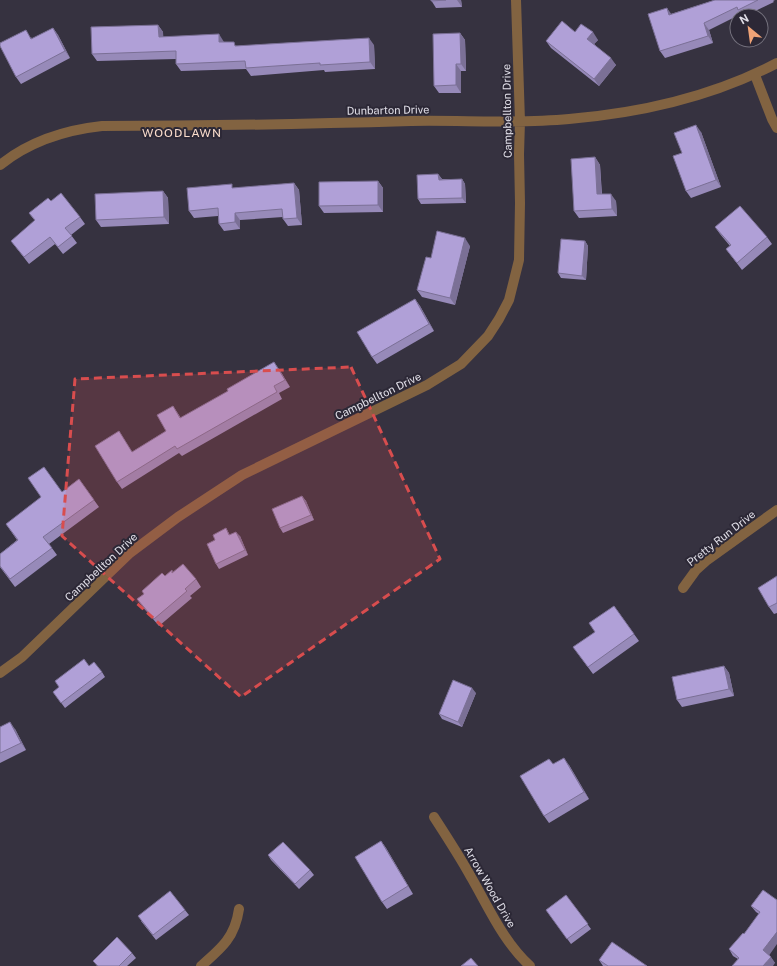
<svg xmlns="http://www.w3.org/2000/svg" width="777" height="966" viewBox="0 0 777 966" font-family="'Public Sans',sans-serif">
<rect width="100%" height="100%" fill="#363240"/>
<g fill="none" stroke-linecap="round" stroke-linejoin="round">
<path stroke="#826341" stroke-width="10" d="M755,75l17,44 5,9
M0,165c30,-24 65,-35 102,-39 103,0 206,-2 309,-5 53,-1 106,3 158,-2 71,-6 145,-23 208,-56
M683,588l13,-18 10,-9 71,-51
M0,673l22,-16 108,-104 48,-36 64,-42 185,-90 34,-21 27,-28 11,-17 10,-19 10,-40 1,-57 -1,-49 1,-33 -4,-121
M434,817c13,20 26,40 37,60 18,31 32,64 59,89
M201,966c21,-18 34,-29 38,-57"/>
</g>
<path fill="#978ab9" d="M431,0h30l1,7 -26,1z
M715,0h60l-2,1 1,1 -29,14h-2l-2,-2 -32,16 4,13 -48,15 -5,-7 11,-37z
M158,25l5,7v5l61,5 13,4 137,-1 1,24 -50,3 -1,-2 -73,6 -5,-7 -65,2 -5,-7v-5l-79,2 -5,-7z
M53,28l5,7 12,23 -49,26 -5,-7 15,-40 1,2z
M575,32l23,8 -4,4 22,21 -17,21 -48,-38 -5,-7z
M460,33l5,7 1,31h-5v22h-22l-5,-7z
M701,132l20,55 -30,11 -5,-7 -4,-38z
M595,157l5,8 2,29 14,7 1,15 -38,2 -5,-7z
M438,174l4,5h20l3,5 1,19 -45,1 -3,-5z
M378,181l5,7v24l-59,1 -5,-7z
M294,183l5,7 3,35 -14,1 -5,-7v-2l-43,3v9l-16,2 -5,-7 -1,-8 -24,2 -5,-7 45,-23z
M163,191l5,7 1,26 -68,3 -5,-7z
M51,201l29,16 5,7 -14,11 6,8 -14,11 -8,-10 -26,20 -18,-23 24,-20 -6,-8z
M715,227l52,10 5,7 -30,26 -16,-21 4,-3 -10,-12z
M585,241l3,5 -2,34 -25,-2 -3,-5z
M470,246l-15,59 -33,-8 -5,-7 14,-32z
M415,299l5,7 14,25 -57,33 -5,-7z
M279,369l11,18 -11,6 3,6 -100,57 -3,-3 -57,36 -5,-7 2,-51 13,21 34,-21 7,-25 8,12z
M79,479l20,28 -50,37 8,11 -42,32 -15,-20v-13l17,-14 -11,-16 56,-32z
M302,496l4,5 8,19 -31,13 -3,-5z
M226,528l4,7 10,1 8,19 -29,14 -3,-5 -1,-24z
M172,570l1,3 23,6 5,8 -11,9 2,2 -33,28 -17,-20 -5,-7 7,-5 -2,-3 23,-15z
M777,576v37l-3,1 -5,-7z
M614,606l25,35 -46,33 -20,-27 22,-15z
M89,666l13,6 3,5 -40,31 -12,-16z
M724,666l5,7 5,23 -52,11 -5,-7z
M476,693l-14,34 -20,-8 -3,-5z
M0,727l15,2 11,21 -26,13z
M549,759l4,5 16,1 20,34 -40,24 -5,-7z
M381,841l5,7 27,46 -26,15 -5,-7z
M268,855l42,15 4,5 -15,14 -28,-29z
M763,890l6,65 6,8 -37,-4 -5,-3 -4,-7 15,-15 15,-20 -3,-2 -5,-6z
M566,895l25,34 -20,15 -25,-34z
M185,910l4,5 -33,25 -15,-19z
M132,953l4,5 -9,8h-30l-4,-5z
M599,960l48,6h-44z"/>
<path fill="#7b7096" d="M457,0h4l1,7z
M667,8l5,7h-3z
M704,23l5,7 4,13 -5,-7z
M158,25l5,7 1,12 -5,-7z
M53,28l5,7 12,23 -5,-7z
M593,32l5,8 -6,6 -5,-7z
M460,33l5,7 1,31 -5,-7z
M219,34l5,8v7l-5,-7z
M369,38l5,7 1,24 -5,-7z
M611,58l5,7 -17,21 -5,-7z
M456,64l5,7v22l-5,-8z
M696,125l5,7 20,55 -5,-7z
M595,157l5,8 2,37 -5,-8z
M438,174l4,5v5l-3,-4z
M462,179l3,5 1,19 -4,-5z
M378,181l5,7v24l-5,-7z
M294,183l5,7 3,35 -5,-7z
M163,191l5,7 1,26 -5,-7z
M611,194l5,7 1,15 -5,-7z
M235,213l5,7v9l-5,-7z
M465,238l5,8 -15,59 -5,-7z
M585,241l3,5 -2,34 -4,-4z
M415,299l5,7 14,25 -5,-7z
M274,362l5,7 11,18 -5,-7z
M302,496l4,5 8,19 -3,-5z
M236,532l4,4 8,19 -3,-5z
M724,666l5,7 5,23 -5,-7z
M472,688l4,5 -14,34 -4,-5z
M10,722l5,7 11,21 -5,-7z
M564,758l5,7 20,34 -5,-7z
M381,841l5,7 27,46 -5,-8z
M777,932v12l-9,13 -5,-7z
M771,957l4,6 -2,3h-10z"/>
<path fill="#b0a0d7" stroke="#7b7096" d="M431,0h15l-15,1z
M715,0h43l-20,10 -1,-3 -33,16 4,13 -48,15 -12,-37 19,-6 2,7z
M562,21l13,11 6,-8 12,8 -6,7 24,19 -17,21 -48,-38z
M158,25l1,12 60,-3v8h15l1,4 134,-8 1,24 -50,3v-2l-74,5 -1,-7 -69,3v-13l-84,3 -1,-27z
M53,28l12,23 -49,26 -16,-31v-3l26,-13 5,9z
M460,33l1,31h-5v21l-22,1 -1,-52z
M696,125l20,55 -30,11 -13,-35 9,-3 -8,-20z
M595,157l2,37h14l1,15 -38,2 -3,-52z
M438,174l1,6 23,-1v19l-44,1 -1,-24z
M378,181v24l-59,1v-24z
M294,183l3,35 -14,1 -1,-10 -47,4v9l-16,2 -1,-16 -29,3 -2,-23 45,-4v4z
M163,191l1,26 -68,3 -1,-26z
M61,193l19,24 -15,11 7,8 -14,11 -8,-10 -26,20 -13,-16 24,-21 -6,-7 19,-15 3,3z
M740,206l27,31 -30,26 -11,-14 5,-4 -16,-18z
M437,231l28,7 -15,60 -33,-8 9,-33 5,1z
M561,239l24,2 -3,35 -24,-3z
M415,299l14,25 -57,33 -15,-25z
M274,362l11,18 -11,6 3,6 -100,57 -2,-3 -58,36 -22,-36 24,-15 13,21 34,-21 -9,-16 16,-9 7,12 48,-27 -1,-2z
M44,467l18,25 17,-13 15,21 -51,37 9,11 -42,31 -10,-13v-12l18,-14 -12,-16 35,-27 -13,-19z
M302,496l9,19 -31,13 -8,-19z
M226,528l3,7 7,-3 9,18 -29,14 -9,-20 8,-4 -2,-5z
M183,564l13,15 -11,10 2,2 -33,28 -17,-20 7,-5 -2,-3 20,-18 3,3 7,-6v3z
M777,576v27l-8,4 -11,-19z
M614,606l20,28 -46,33 -15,-20 22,-15 -6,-9z
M84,659l5,7 5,-4 8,10 -41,31 -8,-11 6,-5 -4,-6z
M724,666l5,23 -52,11 -5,-23z
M453,680l19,8 -14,34 -19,-8z
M10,722l11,21 -21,10v-26z
M564,758l20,34 -40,24 -24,-40 29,-17 4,5z
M381,841l27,45 -26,16 -27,-45z
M283,842l27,28 -15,14 -27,-29z
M763,890l14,10v32l-14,18 8,7 -8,9h-31l7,-8 -10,-9 14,-16 1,1 16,-22 -9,-6z
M170,891l15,19 -32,25 -15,-19z
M566,895l22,29 -21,15 -21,-29z
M117,937l15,16 -13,13h-21l-5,-5z
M612,942l35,24h-39l-9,-6z
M471,958l7,8h-17z"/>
<path fill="#d84d4e" fill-opacity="0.2" stroke="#d84d4e" stroke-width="3" stroke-dasharray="8 5" stroke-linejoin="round" d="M351,367l89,192 -199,138 -179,-161 13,-157z"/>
<g text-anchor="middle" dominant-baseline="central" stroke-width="4" stroke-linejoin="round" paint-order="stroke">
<g font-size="11" fill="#e1dfe8" stroke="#2c2836">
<text transform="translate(388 110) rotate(-1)">Dunbarton Drive</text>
<text transform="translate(507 111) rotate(-91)">Campbellton Drive</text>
<text transform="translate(378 396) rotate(-26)">Campbellton Drive</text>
<text transform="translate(721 538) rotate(-38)">Pretty Run Drive</text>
<text transform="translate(101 567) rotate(-43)">Campbellton Drive</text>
<text transform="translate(490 887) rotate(60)">Arrow Wood Drive</text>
</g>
<g font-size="12" letter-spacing="1" fill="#fbddcd" stroke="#2c2836">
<text x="182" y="133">WOODLAWN</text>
</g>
</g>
<g transform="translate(749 28) rotate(331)"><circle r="19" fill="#2c2836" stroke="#74717d"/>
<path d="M0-3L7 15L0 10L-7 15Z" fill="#efa377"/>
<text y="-6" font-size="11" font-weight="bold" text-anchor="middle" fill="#e1dfe8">N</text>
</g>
</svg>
